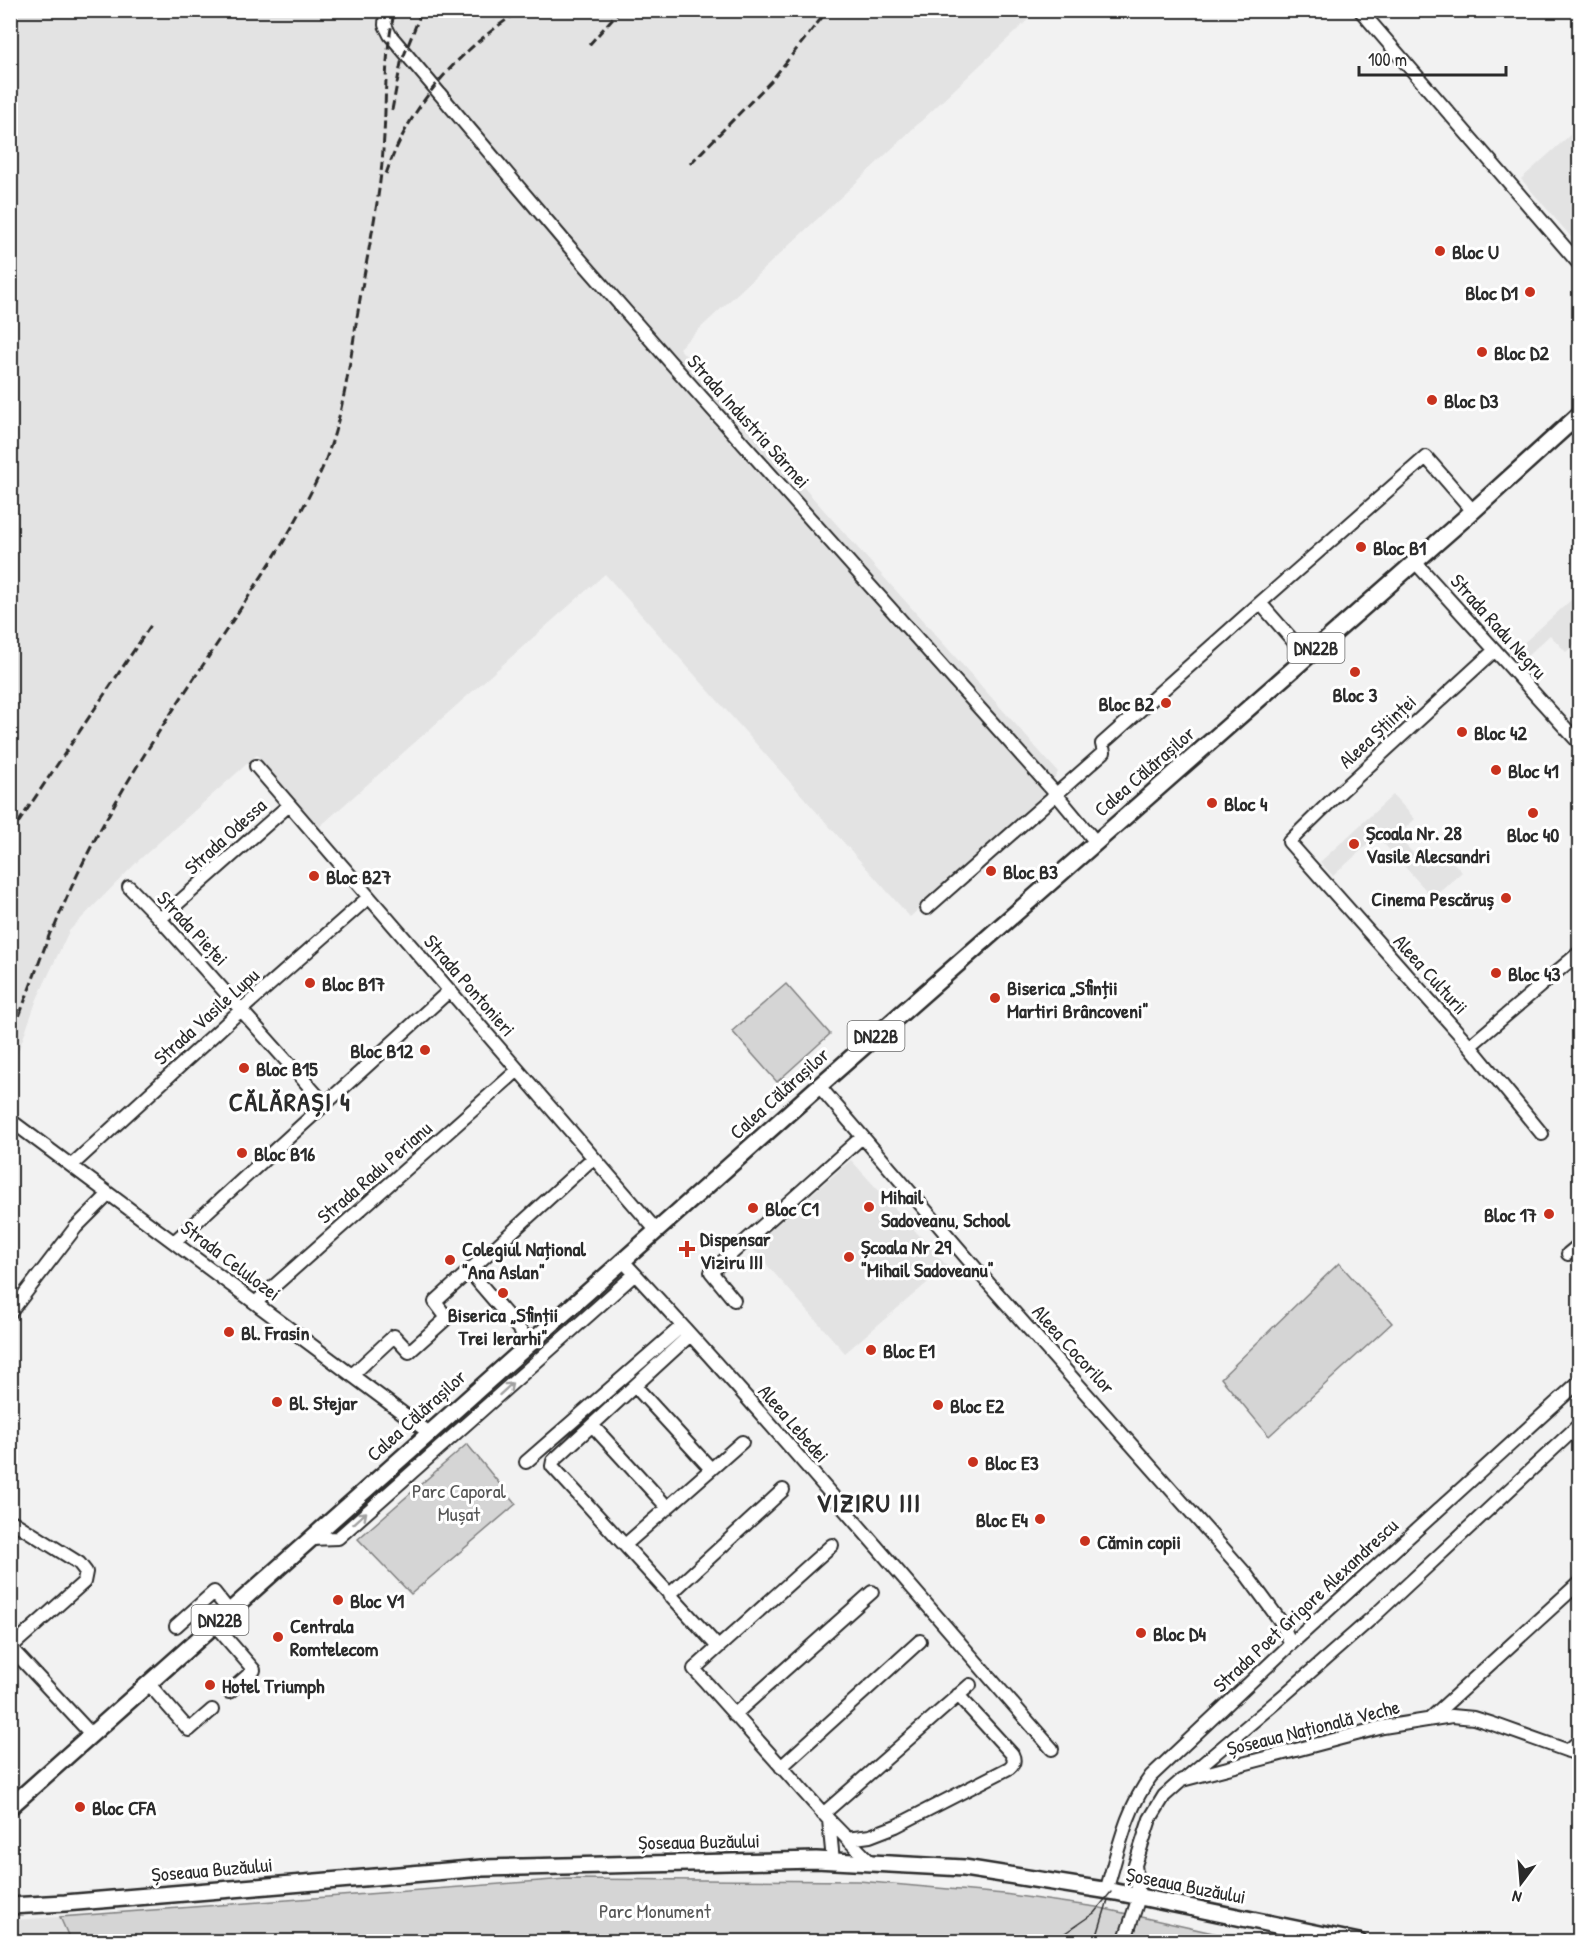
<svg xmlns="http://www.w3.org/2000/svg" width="1590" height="1952" viewBox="0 0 1590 1952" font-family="'Patrick Hand',sans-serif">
<rect width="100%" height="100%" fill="#f2f2f2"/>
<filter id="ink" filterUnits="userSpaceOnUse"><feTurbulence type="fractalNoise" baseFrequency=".0167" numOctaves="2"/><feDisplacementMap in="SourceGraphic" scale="12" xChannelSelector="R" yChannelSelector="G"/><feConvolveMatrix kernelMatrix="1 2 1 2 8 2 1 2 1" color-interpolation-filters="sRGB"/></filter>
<g filter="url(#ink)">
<path fill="#e3e3e3" d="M11,11h1026l-193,183 -165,154 379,424 -12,20 -136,125 -305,-343 -288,255 -60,-74 -118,105 -70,71 -32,68 -26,73z
M1579,127v119l-58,-67z
M1571,600l8,10v30l-13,12 -16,-17 -26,24 -8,-9z
M1393,795l22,24 -18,17 29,31 18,-15 18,20 -29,26 -56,-62 -44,40 -13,-14z
M851,1160l96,106 -102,87 -94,-106z
M60,1917l11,24 -60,1v-22z"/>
<path fill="#d5d5d5" stroke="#808080" stroke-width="1.5" d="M786,984l44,50 -53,48 -45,-51z
M1339,1263l53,60 -123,113 -48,-58z
M467,1444l49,60 -105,90 -53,-55z
M566,1879l293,2 145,13 92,13 153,34 -1178,1 -11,-25z"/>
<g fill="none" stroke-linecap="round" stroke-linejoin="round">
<g stroke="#2b2b2b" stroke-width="16">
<path id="minor" d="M386,10l-1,15 5,10 175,207 106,121 385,431 39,47
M1360,10l220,255
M1415,562l165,182
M1260,603l166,-146 47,54
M1495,650l-158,145 -48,47 181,204 72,88
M256,766l400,464
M129,887l31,32 164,184
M927,908l177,-156 -2,-8 158,-141 35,40
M160,919l129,-114
M1470,1046l110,-94
M819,1086l171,199 255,288 36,49 10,22
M10,1120l418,312
M72,1165l169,-155 128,-113
M174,1242l275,-251
M1568,1254l12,-10
M622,1260c148,159 287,326 430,489
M469,1271l124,-113
M734,1300l-23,-28 151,-135
M255,1303l263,-233
M10,1313l66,-86 33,-33
M690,1335l-137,126 -1,5 166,181
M352,1375l42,-39 15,16 38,-34 -12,-16 34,-31 61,71
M635,1386l76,83
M592,1425l76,83
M526,1462l156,-136
M10,1520l69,43 7,9 -2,10 -74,66
M309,1539l29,-1 297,-264
M625,1545l117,-103
M669,1595l114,-105
M214,1624l40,46 -25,22
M176,1626l38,-34 15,19
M10,1647l81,87
M148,1683l41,47 23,-20
M734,1715l138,-123
M1431,1718l149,-136
M1568,1751l12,-11
M781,1767l139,-126
M1186,1778l97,-82 90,-79 207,-193
M823,1814l147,-129
M829,1820l-135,-151 138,-124
M847,1839l23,-3 26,-10 113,-58c5,-4 6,-8 3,-14l-54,-59
M833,1861l-4,-41 42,43
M1106,1891c12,-39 20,-82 45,-115l140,-132 289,-263
M1124,1942l15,-45 -4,-32 15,-46 14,-23 18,-16 201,-53 69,-11 22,2 19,6 87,31"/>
</g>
<g stroke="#2b2b2b" stroke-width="20">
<path id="major" d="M10,1807l809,-721 654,-575 107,-97
M10,1906l55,-3 417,-35 334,-8 148,8 152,24 243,50"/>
</g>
<use href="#minor" stroke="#fff" stroke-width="12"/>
<use href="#major" stroke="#fff" stroke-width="15"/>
<path stroke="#2b2b2b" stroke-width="1.5" d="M1052,1942l42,-29 17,-21
M1095,1942l13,-42"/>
<path stroke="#2b2b2b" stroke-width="3" stroke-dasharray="9 4.5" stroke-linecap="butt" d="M589,45l31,-35
M392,110l9,-47 21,-53
M690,164l81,-83 57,-71
M386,174c24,-70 73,-124 135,-164
M10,835l141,-210
M10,1041l40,-108 5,-7c42,-107 107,-199 170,-294 35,-53 71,-105 97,-163 23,-55 29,-117 39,-176 8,-47 19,-95 22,-143 4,-46 0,-94 12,-140"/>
</g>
<defs><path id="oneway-shaft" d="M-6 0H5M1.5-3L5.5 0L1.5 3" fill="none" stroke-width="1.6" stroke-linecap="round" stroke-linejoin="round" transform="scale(1.5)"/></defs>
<g stroke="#a0a0a0">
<use href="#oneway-shaft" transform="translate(506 1389) rotate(-42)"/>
<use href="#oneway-shaft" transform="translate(360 1518) rotate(-42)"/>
</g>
</g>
<g fill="#c8321e" stroke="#fff" stroke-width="2">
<circle cx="1440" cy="251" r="6"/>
<circle cx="1530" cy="292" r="6"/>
<circle cx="1482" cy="352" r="6"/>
<circle cx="1432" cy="400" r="6"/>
<circle cx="1361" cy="547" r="6"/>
<circle cx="1355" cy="672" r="6"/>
<circle cx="1166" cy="703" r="6"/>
<circle cx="1462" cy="732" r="6"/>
<circle cx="1496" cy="770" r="6"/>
<circle cx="1212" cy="803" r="6"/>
<circle cx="1533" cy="813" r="6"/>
<circle cx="1354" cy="844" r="6"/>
<circle cx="991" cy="871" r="6"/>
<circle cx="314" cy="876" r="6"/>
<circle cx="1506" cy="898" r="6"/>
<circle cx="1496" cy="973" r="6"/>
<circle cx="310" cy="983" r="6"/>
<circle cx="995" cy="998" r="6"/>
<circle cx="425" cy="1050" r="6"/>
<circle cx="244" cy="1068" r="6"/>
<circle cx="242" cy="1153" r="6"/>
<circle cx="869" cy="1207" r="6"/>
<circle cx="753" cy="1208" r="6"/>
<circle cx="1549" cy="1214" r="6"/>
<path d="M684 1240h6v6h6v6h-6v6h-6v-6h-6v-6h6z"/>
<circle cx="849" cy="1257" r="6"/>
<circle cx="450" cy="1260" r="6"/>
<circle cx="503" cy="1293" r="6"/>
<circle cx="229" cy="1332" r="6"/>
<circle cx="871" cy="1350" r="6"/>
<circle cx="277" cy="1402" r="6"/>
<circle cx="938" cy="1405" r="6"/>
<circle cx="973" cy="1462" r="6"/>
<circle cx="1040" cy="1519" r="6"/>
<circle cx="1085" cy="1541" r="6"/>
<circle cx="338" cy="1600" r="6"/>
<circle cx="1141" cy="1633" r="6"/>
<circle cx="278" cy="1637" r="6"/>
<circle cx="210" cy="1685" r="6"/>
<circle cx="80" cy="1807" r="6"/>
</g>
<g text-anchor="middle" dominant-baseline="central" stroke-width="6" stroke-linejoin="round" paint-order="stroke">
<g fill="#fff" stroke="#6b6b6b" stroke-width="1.5">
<rect x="1287.5" y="633" width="57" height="30" rx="4.5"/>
<rect x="847.5" y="1021" width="57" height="30" rx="4.5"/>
<rect x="191.5" y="1605" width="57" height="30" rx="4.5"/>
</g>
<g font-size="18" font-weight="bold" fill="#2b2b2b">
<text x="1316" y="648">DN22B</text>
<text x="876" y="1036">DN22B</text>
<text x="220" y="1620">DN22B</text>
</g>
<g font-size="20" font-weight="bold" fill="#2b2b2b" stroke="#fff" text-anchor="start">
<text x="1452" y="251">Bloc U</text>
<text x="1518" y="292" text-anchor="end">Bloc D1</text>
<text x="1494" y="352">Bloc D2</text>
<text x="1444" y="400">Bloc D3</text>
<text x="1373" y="547">Bloc B1</text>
<text x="1355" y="694" text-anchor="middle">Bloc 3</text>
<text x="1154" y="703" text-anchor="end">Bloc B2</text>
<text x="1474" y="732">Bloc 42</text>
<text x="1508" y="770">Bloc 41</text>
<text x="1224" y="803">Bloc 4</text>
<text x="1366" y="832">Școala Nr. 28<tspan x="1366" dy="23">Vasile Alecsandri</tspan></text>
<text x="1533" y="834" text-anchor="middle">Bloc 40</text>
<text x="1003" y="871">Bloc B3</text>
<text x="326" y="876">Bloc B27</text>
<text x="1494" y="898" text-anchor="end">Cinema Pescăruș</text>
<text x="1508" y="973">Bloc 43</text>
<text x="322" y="983">Bloc B17</text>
<text x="1007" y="987">Biserica „Sfinții<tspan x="1007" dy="23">Martiri Brâncoveni"</tspan></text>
<text x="413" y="1050" text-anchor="end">Bloc B12</text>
<text x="256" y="1068">Bloc B15</text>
<text x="254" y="1153">Bloc B16</text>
<text x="881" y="1196">Mihail<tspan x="881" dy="23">Sadoveanu, School</tspan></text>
<text x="765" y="1208">Bloc C1</text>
<text x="1537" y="1214" text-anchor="end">Bloc 17</text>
<text x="700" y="1238">Dispensar<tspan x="700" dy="23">Viziru III</tspan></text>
<text x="861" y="1246">Școala Nr 29<tspan x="861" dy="23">"Mihail Sadoveanu"</tspan></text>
<text x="462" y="1248">Colegiul Național<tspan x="462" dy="23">"Ana Aslan"</tspan></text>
<text x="503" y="1314" text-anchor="middle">Biserica „Sfinții<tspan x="503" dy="23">Trei Ierarhi"</tspan></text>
<text x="241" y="1332">Bl. Frasin</text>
<text x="883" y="1350">Bloc E1</text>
<text x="289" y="1402">Bl. Stejar</text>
<text x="950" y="1405">Bloc E2</text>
<text x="985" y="1462">Bloc E3</text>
<text x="1028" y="1519" text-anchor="end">Bloc E4</text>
<text x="1097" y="1541">Cămin copii</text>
<text x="350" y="1600">Bloc V1</text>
<text x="290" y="1625">Centrala<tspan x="290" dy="23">Romtelecom</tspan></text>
<text x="1153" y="1633">Bloc D4</text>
<text x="222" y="1685">Hotel Triumph</text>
<text x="92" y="1807">Bloc CFA</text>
</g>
<g font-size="20" fill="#2b2b2b" stroke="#fff">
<text transform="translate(749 421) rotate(48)">Strada Industria Sârmei</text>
<text transform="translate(1499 626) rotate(48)">Strada Radu Negru</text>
<text transform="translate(1377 731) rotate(-43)">Aleea Științei</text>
<text transform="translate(1144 771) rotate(-41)">Calea Călărașilor</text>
<text transform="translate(225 836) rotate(-42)">Strada Odessa</text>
<text transform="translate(193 928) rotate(47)">Strada Pieței</text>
<text transform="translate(1431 974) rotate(48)">Aleea Culturii</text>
<text transform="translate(470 985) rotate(49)">Strada Pontonieri</text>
<text transform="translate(206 1016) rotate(-42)">Strada Vasile Lupu</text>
<text transform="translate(779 1093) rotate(-42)">Calea Călărașilor</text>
<text transform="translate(374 1172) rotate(-41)">Strada Radu Perianu</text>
<text transform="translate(231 1260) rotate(37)">Strada Celulozei</text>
<text transform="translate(1074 1349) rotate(48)">Aleea Cocorilor</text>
<text transform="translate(416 1415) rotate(-42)">Calea Călărașilor</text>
<text transform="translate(794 1423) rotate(49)">Aleea Lebedei</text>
<text transform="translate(1305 1605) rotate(-43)">Strada Poet Grigore Alexandrescu</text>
<text transform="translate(1313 1727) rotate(-14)">Șoseaua Națională Veche</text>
<text transform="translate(699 1841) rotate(-1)">Șoseaua Buzăului</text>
<text transform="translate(212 1869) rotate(-5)">Șoseaua Buzăului</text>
<text transform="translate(1186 1885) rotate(11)">Șoseaua Buzăului</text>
</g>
<g font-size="20" fill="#565656" stroke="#fff">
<text x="459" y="1490">Parc Caporal<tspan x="459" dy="23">Mușat</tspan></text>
<text x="655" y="1910">Parc Monument</text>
</g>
<g font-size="26" font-weight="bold" letter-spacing="1.5" fill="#2b2b2b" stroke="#fff">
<text x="290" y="1101">CĂLĂRAȘI 4</text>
<text x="869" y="1502">VIZIRU III</text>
</g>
</g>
<rect width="1590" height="1952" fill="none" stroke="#fff" stroke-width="36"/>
<rect x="18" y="18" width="1554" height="1916" fill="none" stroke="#2b2b2b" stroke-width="2" filter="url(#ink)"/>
<g transform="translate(1521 1883) rotate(196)" stroke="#ffffff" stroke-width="4.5" paint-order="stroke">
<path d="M0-4.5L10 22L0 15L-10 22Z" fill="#2b2b2b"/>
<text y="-9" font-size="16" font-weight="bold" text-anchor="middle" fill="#2b2b2b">N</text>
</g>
<path d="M1359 66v9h147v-9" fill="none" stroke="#2b2b2b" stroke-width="3"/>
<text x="1368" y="66" font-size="18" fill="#2b2b2b" stroke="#ffffff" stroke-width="4.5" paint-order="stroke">100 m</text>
</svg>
